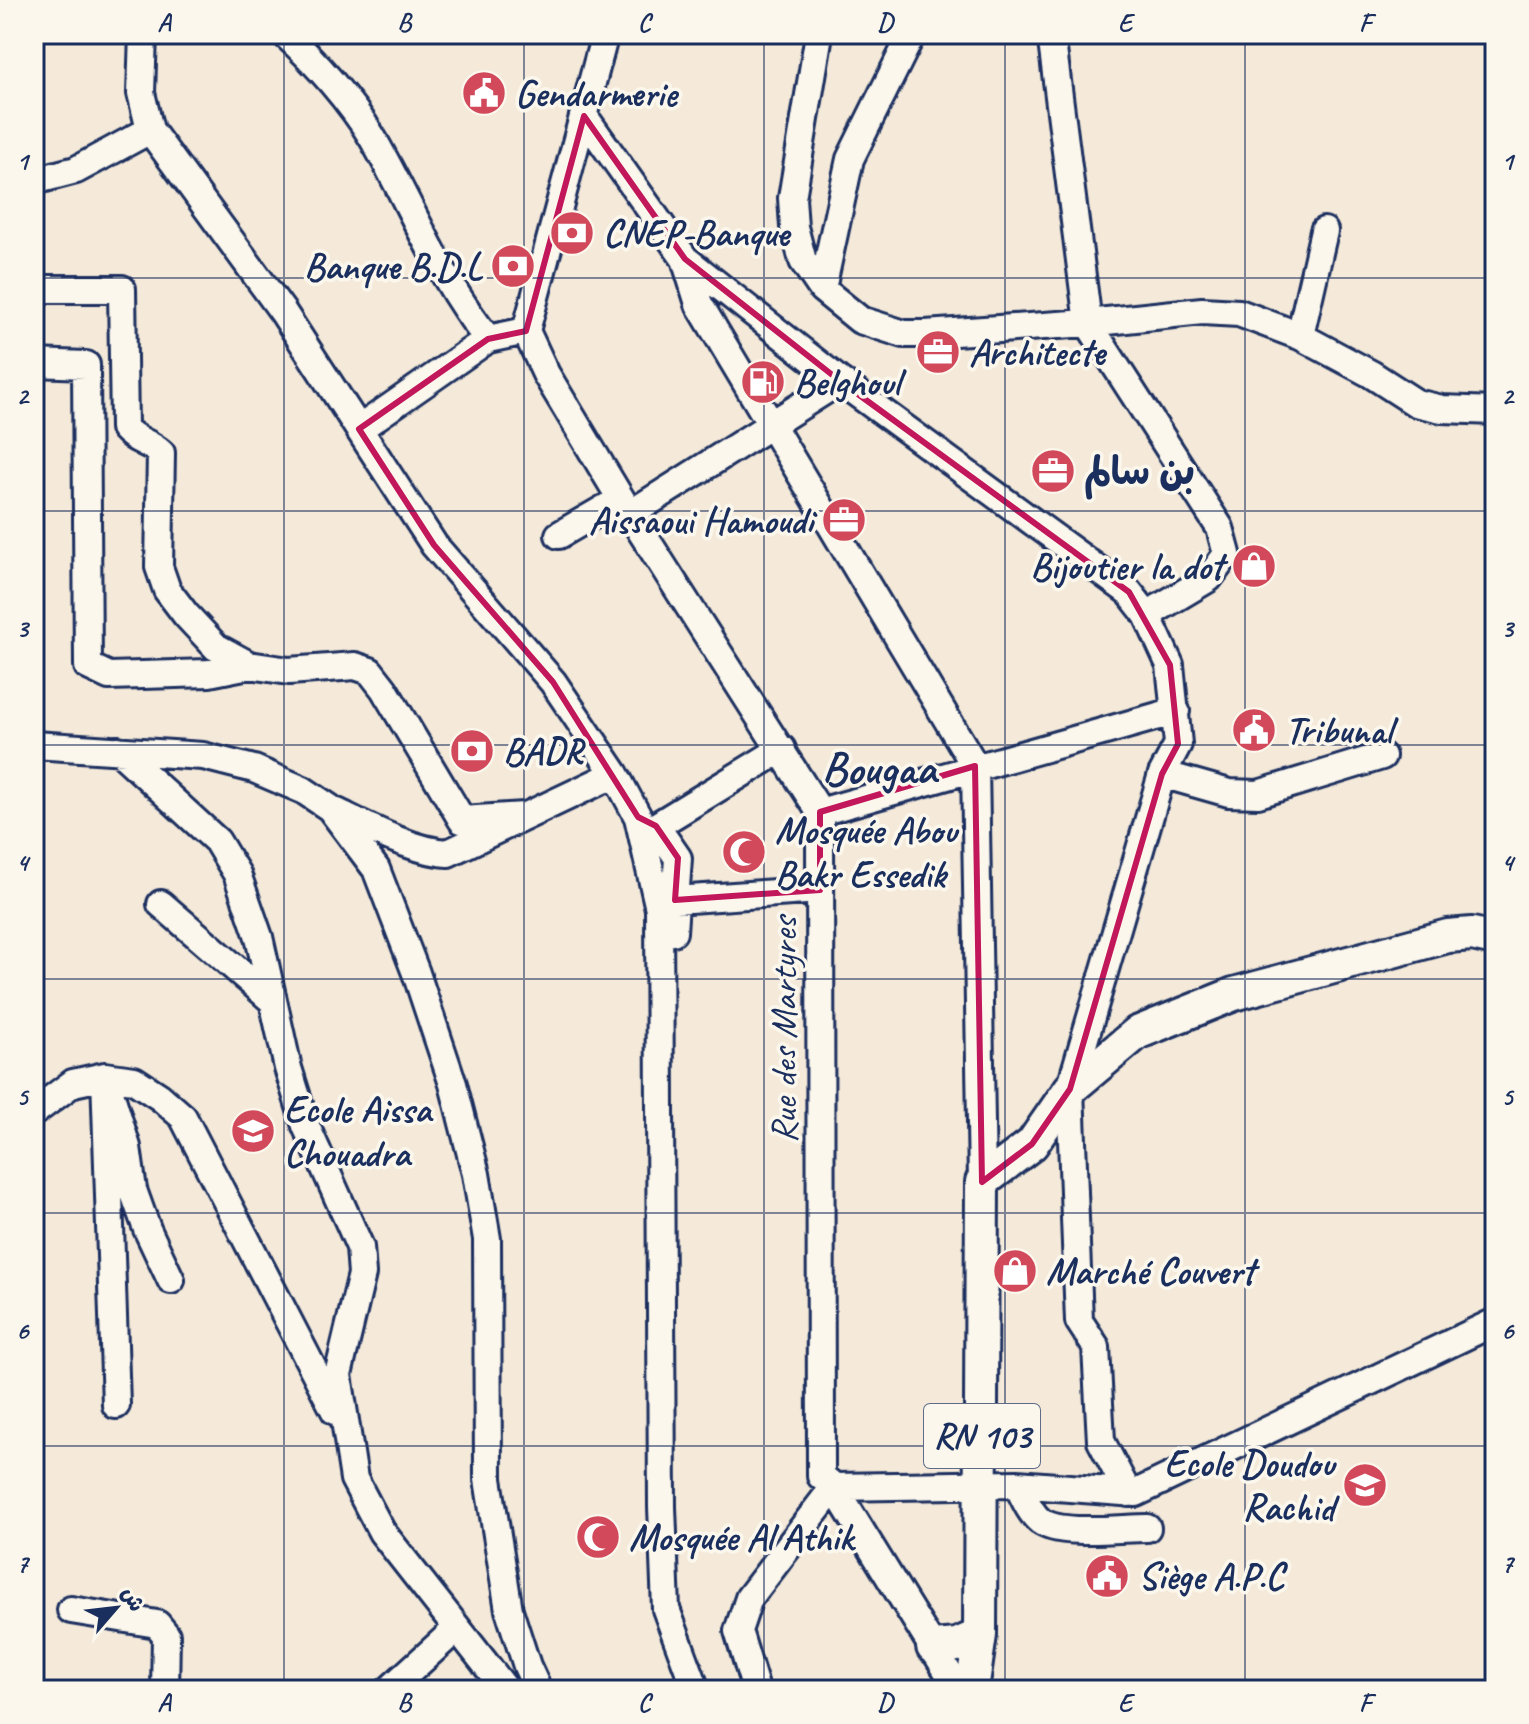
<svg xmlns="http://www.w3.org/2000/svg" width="1529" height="1724" viewBox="0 0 1529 1724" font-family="Caveat,'Playpen Sans Arabic',sans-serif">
<rect width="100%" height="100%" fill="#f5ead9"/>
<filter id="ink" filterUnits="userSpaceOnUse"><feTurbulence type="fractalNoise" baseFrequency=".0125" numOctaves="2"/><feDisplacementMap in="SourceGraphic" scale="16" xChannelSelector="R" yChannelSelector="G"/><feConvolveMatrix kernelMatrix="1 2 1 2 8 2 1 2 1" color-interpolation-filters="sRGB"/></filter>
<g filter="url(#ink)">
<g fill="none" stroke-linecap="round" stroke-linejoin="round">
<g stroke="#1b2f5e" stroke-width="32">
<path id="minor" d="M143,34l-2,59 9,37 133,182 151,233 119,137 62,92 23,43 21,92 3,598 4,102 30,81
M285,34c30,27 66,68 87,103 39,67 67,142 116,202l38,-8
M819,34l-27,164 2,29 9,34 19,28 38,31 44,14h21l163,-11 114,-12 37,2 61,23 71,38 45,29 26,6 53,2
M1051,34l37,289 132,205 7,26 -18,24 -62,37
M584,116l101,143 14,45 276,462 7,416
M34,181l42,-11 74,-40
M685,259l155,122 289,211 18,23 23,50 8,79 -16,30 -92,315 9,232 17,26 5,94 27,52
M34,289h88l2,139c12,14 24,13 37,25l-2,114 8,23 19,25 30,32 33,18 40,6 66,-5 15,5 14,18 78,131 63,-4
M822,289l28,-130 62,-125
M526,331l20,43 84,140 190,298 1,664 13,11 -85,111 -11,33 18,59
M526,331l79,-297
M1300,336l24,-105
M34,363l52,2 2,301 21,10 100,-3 40,-8
M359,429l129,-90
M630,514l210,-133
M559,535l62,-36
M34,745l169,11 51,13 49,21 27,18 46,61 40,104 37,111 23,90 11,65 1,240 21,131 18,56 11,24
M118,750l99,91 20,33 22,63 29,131 18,58 54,121 2,27 -24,101 16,104 28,53 124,158
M1162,774l67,19 29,1 124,-38
M337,812c31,15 76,39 111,41l167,-79
M820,812l356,-101
M675,900l145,-10
M161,904l112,97
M673,932l5,-74 -22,-32 126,-77
M34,1112l39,-29 32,-7 29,4 26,17 23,20 152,294
M116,1405l-11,-329 22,71 6,43 14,39 24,51
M1017,1484c7,13 12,28 23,37 20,15 81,7 107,7
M834,1487l183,-3 119,9 359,-171
M834,1487l125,203
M71,1610l86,14 9,11 -1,55
M389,1690l67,-61"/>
</g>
<g stroke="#1b2f5e" stroke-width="38">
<path id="major" d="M933,1647l24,-2 23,-10
M972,1690l8,-55 2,-453 50,-38 38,-55 67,-56 97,-39 214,-58 24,-2 23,5"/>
</g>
<use href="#minor" stroke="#fbf7ec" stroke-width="26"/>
<use href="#major" stroke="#fbf7ec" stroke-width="32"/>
</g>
</g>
<path fill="none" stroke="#c2185b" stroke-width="6" stroke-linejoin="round" d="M584,116l101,143 155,122 289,211 41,73 8,79 -16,30 -92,315 -38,55 -50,38 -7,-416 -155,46v78l-145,10 3,-42 -22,-32 -18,-9 -85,-135 -119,-137 -75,-116 129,-90 38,-8z"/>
<path fill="none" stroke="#1b2f5e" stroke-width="2" stroke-opacity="0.55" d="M284,34v1656M524,34v1656M764,34v1656M1005,34v1656M1245,34v1656M34,278h1461M34,511h1461M34,745h1461M34,979h1461M34,1213h1461M34,1446h1461"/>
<defs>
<g id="civic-disc" transform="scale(2.3)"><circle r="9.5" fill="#d1495b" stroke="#fbf7ec"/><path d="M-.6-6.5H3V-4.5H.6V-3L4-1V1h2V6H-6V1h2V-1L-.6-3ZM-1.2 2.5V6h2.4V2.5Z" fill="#fff"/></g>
<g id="bank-disc" transform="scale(2.3)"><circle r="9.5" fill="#d1495b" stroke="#fbf7ec"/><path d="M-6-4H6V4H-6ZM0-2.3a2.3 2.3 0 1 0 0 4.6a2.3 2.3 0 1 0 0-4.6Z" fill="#fff"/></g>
<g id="office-disc" transform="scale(2.3)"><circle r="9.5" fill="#d1495b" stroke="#fbf7ec"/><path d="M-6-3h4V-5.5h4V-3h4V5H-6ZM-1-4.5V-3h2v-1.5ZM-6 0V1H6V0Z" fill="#fff"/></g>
<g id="fuel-disc" transform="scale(2.3)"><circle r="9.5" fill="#d1495b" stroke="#fbf7ec"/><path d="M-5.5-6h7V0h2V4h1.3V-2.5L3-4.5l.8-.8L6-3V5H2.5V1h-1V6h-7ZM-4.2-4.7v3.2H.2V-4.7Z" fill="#fff"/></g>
<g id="shop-disc" transform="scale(2.3)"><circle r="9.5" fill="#d1495b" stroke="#fbf7ec"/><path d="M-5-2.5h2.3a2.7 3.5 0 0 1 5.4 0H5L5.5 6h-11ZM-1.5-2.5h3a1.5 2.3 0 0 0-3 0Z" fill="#fff"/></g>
<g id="mosque-disc" transform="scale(2.3)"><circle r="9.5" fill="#d1495b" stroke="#fbf7ec"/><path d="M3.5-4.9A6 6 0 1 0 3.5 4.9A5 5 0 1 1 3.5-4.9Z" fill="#fff"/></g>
<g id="school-disc" transform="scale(2.3)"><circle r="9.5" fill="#d1495b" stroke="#fbf7ec"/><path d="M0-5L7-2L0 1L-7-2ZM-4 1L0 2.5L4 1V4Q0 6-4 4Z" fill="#fff"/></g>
</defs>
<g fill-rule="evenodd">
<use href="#civic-disc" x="484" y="93"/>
<use href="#bank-disc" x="572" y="233"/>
<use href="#bank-disc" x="513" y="266"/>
<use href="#office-disc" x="938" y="352"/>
<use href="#fuel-disc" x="763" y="382"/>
<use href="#office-disc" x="1053" y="471"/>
<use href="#office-disc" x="844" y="520"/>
<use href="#shop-disc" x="1254" y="566"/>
<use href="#civic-disc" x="1254" y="730"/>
<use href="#bank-disc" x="472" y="751"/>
<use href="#mosque-disc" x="744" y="852"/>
<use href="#school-disc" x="253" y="1131"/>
<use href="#shop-disc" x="1015" y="1271"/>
<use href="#school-disc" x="1365" y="1485"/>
<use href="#mosque-disc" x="598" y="1537"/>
<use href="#civic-disc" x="1107" y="1576"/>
</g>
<g text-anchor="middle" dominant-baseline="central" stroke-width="7" stroke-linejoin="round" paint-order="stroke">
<rect fill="#fbf7ec" stroke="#5e6b89" stroke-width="2" x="924" y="1404" width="116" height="64" rx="6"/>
<g font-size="36" font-weight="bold" fill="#1b2f5e">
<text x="982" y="1436">RN 103</text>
</g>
<g font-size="38" font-weight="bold" fill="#1b2f5e" stroke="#fbf7ec" text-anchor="start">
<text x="515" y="93">Gendarmerie</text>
<text x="603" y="233">CNEP-Banque</text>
<text x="482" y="266" text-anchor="end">Banque B.D.L</text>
<text x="969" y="352">Architecte</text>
<text x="794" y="382">Belghoul</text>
<text x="1084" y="471">بن سالم</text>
<text x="813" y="520" text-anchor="end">Aissaoui Hamoudi</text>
<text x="1223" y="566" text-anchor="end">Bijoutier la dot</text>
<text x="1285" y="730">Tribunal</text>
<text x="503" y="751">BADR</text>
<text x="775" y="830">Mosquée Abou<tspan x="775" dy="44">Bakr Essedik</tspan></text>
<text x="284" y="1109">Ecole Aissa<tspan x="284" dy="44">Chouadra</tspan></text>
<text x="1046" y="1271">Marché Couvert</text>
<text x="1334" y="1463" text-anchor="end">Ecole Doudou<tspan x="1334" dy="44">Rachid</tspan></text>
<text x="629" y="1537">Mosquée Al Athik</text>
<text x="1138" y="1576">Siège A.P.C</text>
</g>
<g font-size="38" fill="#1b2f5e" stroke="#fbf7ec">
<text transform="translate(783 1030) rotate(-90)">Rue des Martyres</text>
</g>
<g font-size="46" font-weight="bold" fill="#1b2f5e" stroke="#fbf7ec">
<text x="879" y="769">Bougaa</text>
</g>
</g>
<rect width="1529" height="1724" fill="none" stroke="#fbf7ec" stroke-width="88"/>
<g transform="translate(116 1608) rotate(62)" stroke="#fbf7ec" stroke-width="6" paint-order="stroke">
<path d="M0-6L14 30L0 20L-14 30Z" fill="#1b2f5e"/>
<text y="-12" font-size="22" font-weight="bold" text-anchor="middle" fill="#1b2f5e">ش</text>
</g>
<rect x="44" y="44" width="1441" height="1636" fill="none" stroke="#1b2f5e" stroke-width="3"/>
<g font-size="26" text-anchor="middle" font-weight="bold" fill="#1b2f5e">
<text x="164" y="31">A</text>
<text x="404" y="31">B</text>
<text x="644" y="31">C</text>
<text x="885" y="31">D</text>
<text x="1125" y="31">E</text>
<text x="1365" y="31">F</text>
<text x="22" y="170">1</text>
<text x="1507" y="170">1</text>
<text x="22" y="404">2</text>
<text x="1507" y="404">2</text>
<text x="22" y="637">3</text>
<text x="1507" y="637">3</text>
<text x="22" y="871">4</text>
<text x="1507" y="871">4</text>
<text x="22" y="1105">5</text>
<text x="1507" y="1105">5</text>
<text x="22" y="1339">6</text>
<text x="1507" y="1339">6</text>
<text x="22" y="1572">7</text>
<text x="1507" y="1572">7</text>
<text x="164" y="1711">A</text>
<text x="404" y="1711">B</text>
<text x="644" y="1711">C</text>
<text x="885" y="1711">D</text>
<text x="1125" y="1711">E</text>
<text x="1365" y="1711">F</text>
</g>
</svg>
